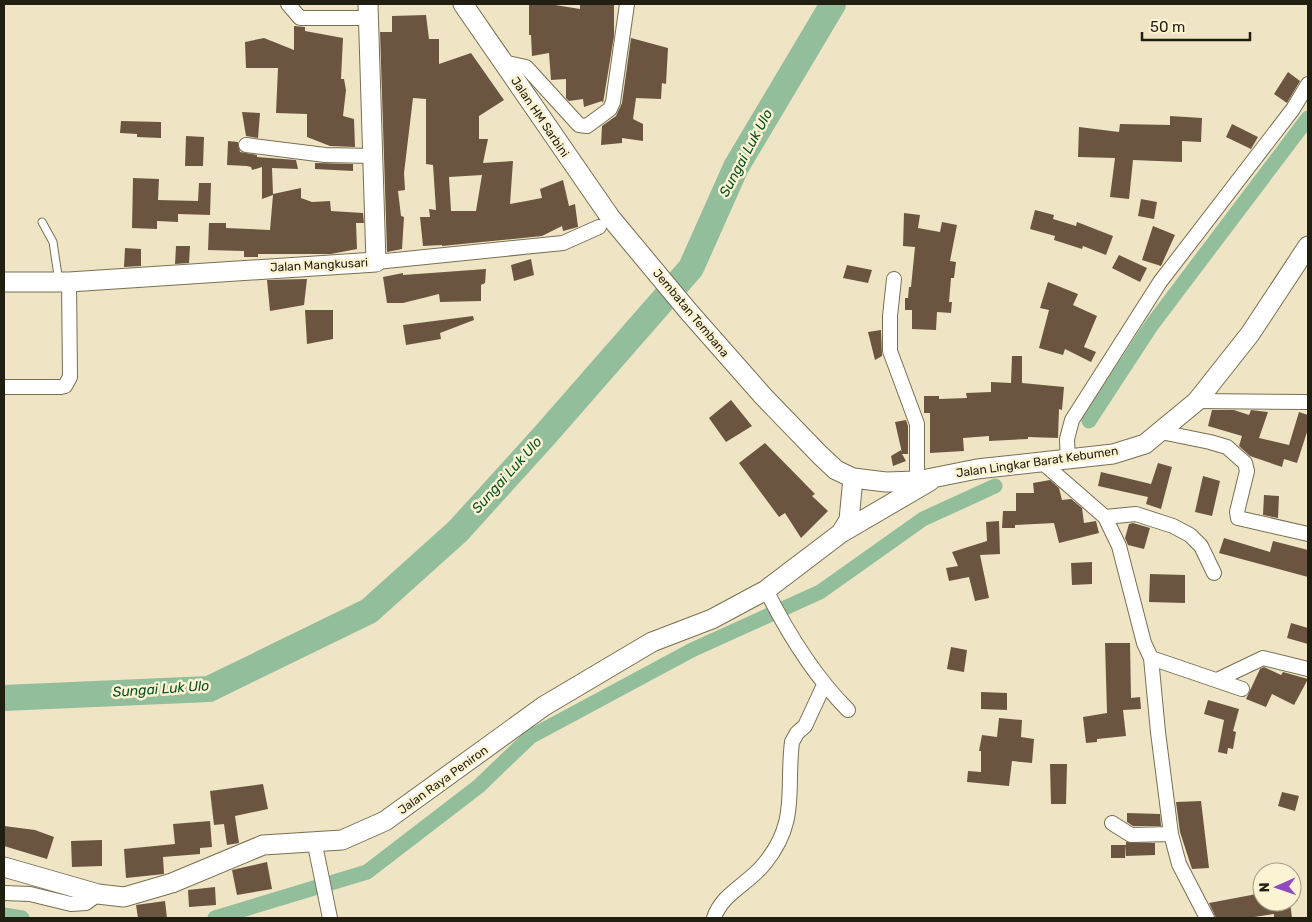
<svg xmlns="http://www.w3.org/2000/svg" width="1312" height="922" viewBox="0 0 1312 922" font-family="Rubik,sans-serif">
<rect width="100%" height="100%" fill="#efe5c5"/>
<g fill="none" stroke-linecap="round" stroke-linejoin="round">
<path stroke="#92be9b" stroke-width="15" d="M1089,421l62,-95 157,-208
M4,915l18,3
M215,918l152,-46 112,-86 51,-49 162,-87 128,-58 103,-73 72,-33"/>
<path stroke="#92be9b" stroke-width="26" d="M4,698l205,-9 160,-78 89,-80 87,-96 146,-167 45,-101 97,-163"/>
</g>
<path fill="#6c5540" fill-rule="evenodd" d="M529,4h20l31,5v-5h34v32l-11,67 -1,-2 -18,6 -1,-8 -14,2 -3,-3v-19l-15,1 -2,-27 -17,3 -1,-21h-2z
M426,15l3,24h10v25l32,-11 33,47 -25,16v23h9l-5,24 30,-2 -3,43 32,-6 -2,-9 23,-9 6,26 6,-2 3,23 -15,4 -1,-5 -20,10 -100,10v-1l-19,1 -3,-29h10l-1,-8 7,1 -3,-45 -7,-1v-65l-13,-1 -9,75 1,17 -7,1 3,25 3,1 -2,32 -15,3 -7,-220h12v-16zM482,175l-6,36h-25l-2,-34z
M294,26l11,1v4l38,7 -2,41h3l2,11 -3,26 11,3 1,28 -25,-1 -23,-9v-23l-31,-1 2,-45h-32l-1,-26 19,-4 30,12z
M631,38l37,10 -2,36 -4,-1 -1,16 -25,-1 -3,21 10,5v17l-21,-3v5l-21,2 1,-19 14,-10 6,-13z
M1288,72l12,9 -13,22 -13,-9z
M242,112l18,1 -2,25 -12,-2z
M1170,116l32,2 -1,24 -19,-1v21l-49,-2 -4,39 -19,-2 5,-39 -37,-1 1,-30 40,5 1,-8 50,1z
M121,121l40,1v16l-24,-1v-3l-17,-1z
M1232,124l26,13 -7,12 -25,-12z
M186,136l18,1 -1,29h-18z
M228,141l10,1 2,10 17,3v2l39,3 2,9 -26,-1 1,26 28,-6v10l11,4 18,-1 1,10 32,2 1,10h-8l1,26 -26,5h-73v3h-14v-6l-36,-1 1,-27h17v5l44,2 3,-35 -11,4v-32l-10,3 -1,-3 -4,-1 -20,-1z
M315,163l38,1v7l-38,-2z
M133,178l26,1 -1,21 40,1 1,-18h12l-1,32 -32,-1v8l-21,-1v8l-25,-1z
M1141,199l16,3 -3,17 -16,-3z
M1035,210l19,5 -1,4 23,7 1,-4 36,14 -7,19 -23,-9 -1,3 -28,-9 1,-4 -25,-7z
M904,213l16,2 -2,13 22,4 2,-10 15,3 -7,36 6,1 -2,16h-3l-2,24h3l-1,11 -14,-1 -1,18 -24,-1v-19h-7v-12h3l1,-11h2l4,-40 -12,-1z
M1153,226l22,9 -14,31 -19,-6z
M176,246h14l-1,17 -14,1z
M125,248l16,1v17l-17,1z
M1119,255l28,13 -7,14 -28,-14z
M531,259l3,16 -20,6 -3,-16z
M847,265l25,5 -4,13 -25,-5z
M486,269l-1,14 -4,2v16l-41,1 -1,-8 -36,9h-16l-4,-26 20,-4v2z
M307,279l-3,26 -34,6 -3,-31z
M1048,282l30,12 -5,11 24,11 -13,31 12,5 -5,10 -26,-13 -2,6 -24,-7 10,-38 -9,-2z
M305,310h28v29l-26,5z
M473,316l1,4 -34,13 1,6 -35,6 -3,-20z
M881,330l1,26 -7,4 -7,-28z
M1012,356h10v27l42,4 -2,23 -3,-1 -1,29 -30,-1v2l-39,2v-5l-26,2 1,13 -34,2v-40h-6v-17h15v3l28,-1 -1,-5 25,-1v-10l20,1z
M731,400l21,26 -26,16 -17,-24z
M1212,410h22l15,5 2,-5 17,2 -9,26 30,7 10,-33 9,3v14l-11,34 -13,-4 -2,8 -32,-11 -11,-10 3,-10 -34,-10z
M906,420l2,6v28h-6l4,7 -13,5 -2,-10 10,-6 1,3 -7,-31z
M765,443l50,51 -3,2 16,15 -27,27 -16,-25 -6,4 -40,-54z
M1158,463l14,4 -11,42 -15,-5 2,-7 -50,-11 3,-14 50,12z
M1203,476l17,5 -8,35 -17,-4z
M1050,480l9,8 3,12 9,-1 11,9 2,15 12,-2 3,12 -40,10 -5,-20 -39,2v3h-13l1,-17h13v-18h18l-1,-10z
M1264,495l15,1 -1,22 -15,-3z
M999,521l1,33 -20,1 9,43 -14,3 -6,-24 -20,4 -3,-13 12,-2 -6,-14 35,-11 -1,-19z
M1133,523l17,5 -6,21 -16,-4 -3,-7 4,-14z
M1224,538l46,14 3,-11 35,9v27l-89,-24z
M1092,562v22l-20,1 -1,-22z
M1150,574l35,1v28l-36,-1z
M1291,623l17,5v16l-21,-6z
M1105,643h25l1,55 9,-1 1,12 -18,1 3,26 -29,3v3l-11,1 -3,-26 24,-4z
M951,647l16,3 -3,22 -17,-3z
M1264,667l17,8 2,-3 25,7 -14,26 -22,-11 -6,13 -20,-8 14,-30z
M981,692l26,1v17l-26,-1z
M1208,700l31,9 -6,22 3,1 -3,17 -5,-1 -1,6 -9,-2 6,-32 -20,-6z
M999,718l23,2 -1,17 13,2 -2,24 -20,-2 -3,25 -42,-4 1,-11 13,1v-21h-2l3,-16 15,2z
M1050,764h17l-1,40h-15z
M263,784l5,25 -33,7 4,27 -12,2 -3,-21 -10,1 -4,-34z
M1282,792l17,4 -4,15 -17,-5z
M1201,801l8,67 -17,1 -12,-37 -4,-30z
M1127,813l33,1 1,12h-28l-6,-4z
M210,821l2,26 -12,1v6l-37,3 1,17 -38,4 -2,-29 51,-5 -2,-20z
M4,826l31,4 19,7 -7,22 -43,-13z
M102,840v26l-30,1 -1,-26z
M1126,842l29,1v12l-29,1z
M1111,845h15l-1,13h-14z
M267,862l5,27 -35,6 -5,-25z
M215,887l1,18 -27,2 -1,-17z
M1262,893v9h28l2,16h-18v-4l-26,4h-32l-7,-15z
M165,901l2,17h-29l-2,-13z"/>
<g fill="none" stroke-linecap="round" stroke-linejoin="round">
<g stroke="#786f52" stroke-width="9">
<path id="lane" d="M42,222l11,20 6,40"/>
</g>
<g stroke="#786f52" stroke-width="16">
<path id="street" d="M288,4l12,14h68
M503,62l23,5 53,58 8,1 23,-17 3,-7 14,-98
M246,145l79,10 48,1
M376,262l187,-19 36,-16
M894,279l-4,37v35l27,73v57
M4,387h57l4,-1 5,-9 -1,-95
M1197,401l111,1
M1161,432l49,10 17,5 18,16 2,8 -10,41 1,6 70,16
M1068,461l-1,-22 5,-19 88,-138 133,-173 15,-25
M1043,463l62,54 14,29 25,97 7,15 7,74 13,102 8,30 28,54
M1105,517l31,-3 37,12 17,9 11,11 13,27
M766,590c22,44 47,85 82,120
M1151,658l91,31
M1217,680l46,-22 45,11
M1112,823l19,12 40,-1
M314,840l16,78
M4,893l26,1 41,10 15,-1 12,-9
M714,918c8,-25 36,-35 51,-55 34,-42 21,-74 27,-121l5,-9 8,-7 19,-41"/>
</g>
<g stroke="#786f52" stroke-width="21">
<path id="secondary" d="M463,4l147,213 79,95 74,84 57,59 16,15 17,8 33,4 31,-1 60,-12 136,-15 32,-10 52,-43 53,-67 58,-88
M4,282h65l307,-20 -8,-258
M841,533l8,-13 4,-42
M4,867l94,27 26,3 48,-14 91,-38 79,-5 43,-19 159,-115 108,-64 60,-23 54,-29 75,-57 89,-52"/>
</g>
<use href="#lane" stroke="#fff" stroke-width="7"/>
<use href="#street" stroke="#fff" stroke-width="14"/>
<use href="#secondary" stroke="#fff" stroke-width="19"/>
</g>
<g text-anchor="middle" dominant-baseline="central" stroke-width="5" stroke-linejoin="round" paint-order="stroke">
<g font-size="12" fill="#211e12" stroke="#fcf3d2">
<text transform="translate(540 117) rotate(56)">Jalan HM Sarbini</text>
<text transform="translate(319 265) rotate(-3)">Jalan Mangkusari</text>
<text transform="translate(691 313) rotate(50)">Jembatan Tembana</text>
<text transform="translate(1037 462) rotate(-8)">Jalan Lingkar Barat Kebumen</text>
<text transform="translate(443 780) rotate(-36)">Jalan Raya Peniron</text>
</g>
<g font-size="14" font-style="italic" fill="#075125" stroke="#fcf3d2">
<text transform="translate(746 153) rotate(-62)">Sungai Luk Ulo</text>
<text transform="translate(507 475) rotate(-48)">Sungai Luk Ulo</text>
<text transform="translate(161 689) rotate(-4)">Sungai Luk Ulo</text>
</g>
</g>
<rect width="1312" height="922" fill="none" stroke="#211e12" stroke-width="10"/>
<g transform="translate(1277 887) rotate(268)"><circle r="24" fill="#fcf3d2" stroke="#a49e85"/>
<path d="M0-4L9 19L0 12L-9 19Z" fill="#8f4abe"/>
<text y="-8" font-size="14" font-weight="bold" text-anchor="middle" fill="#211e12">N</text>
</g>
<path d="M1142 32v8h108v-8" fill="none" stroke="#211e12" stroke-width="2.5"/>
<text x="1150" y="32" font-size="15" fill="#211e12" stroke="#fcf3d2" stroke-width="4" paint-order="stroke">50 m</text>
</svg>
